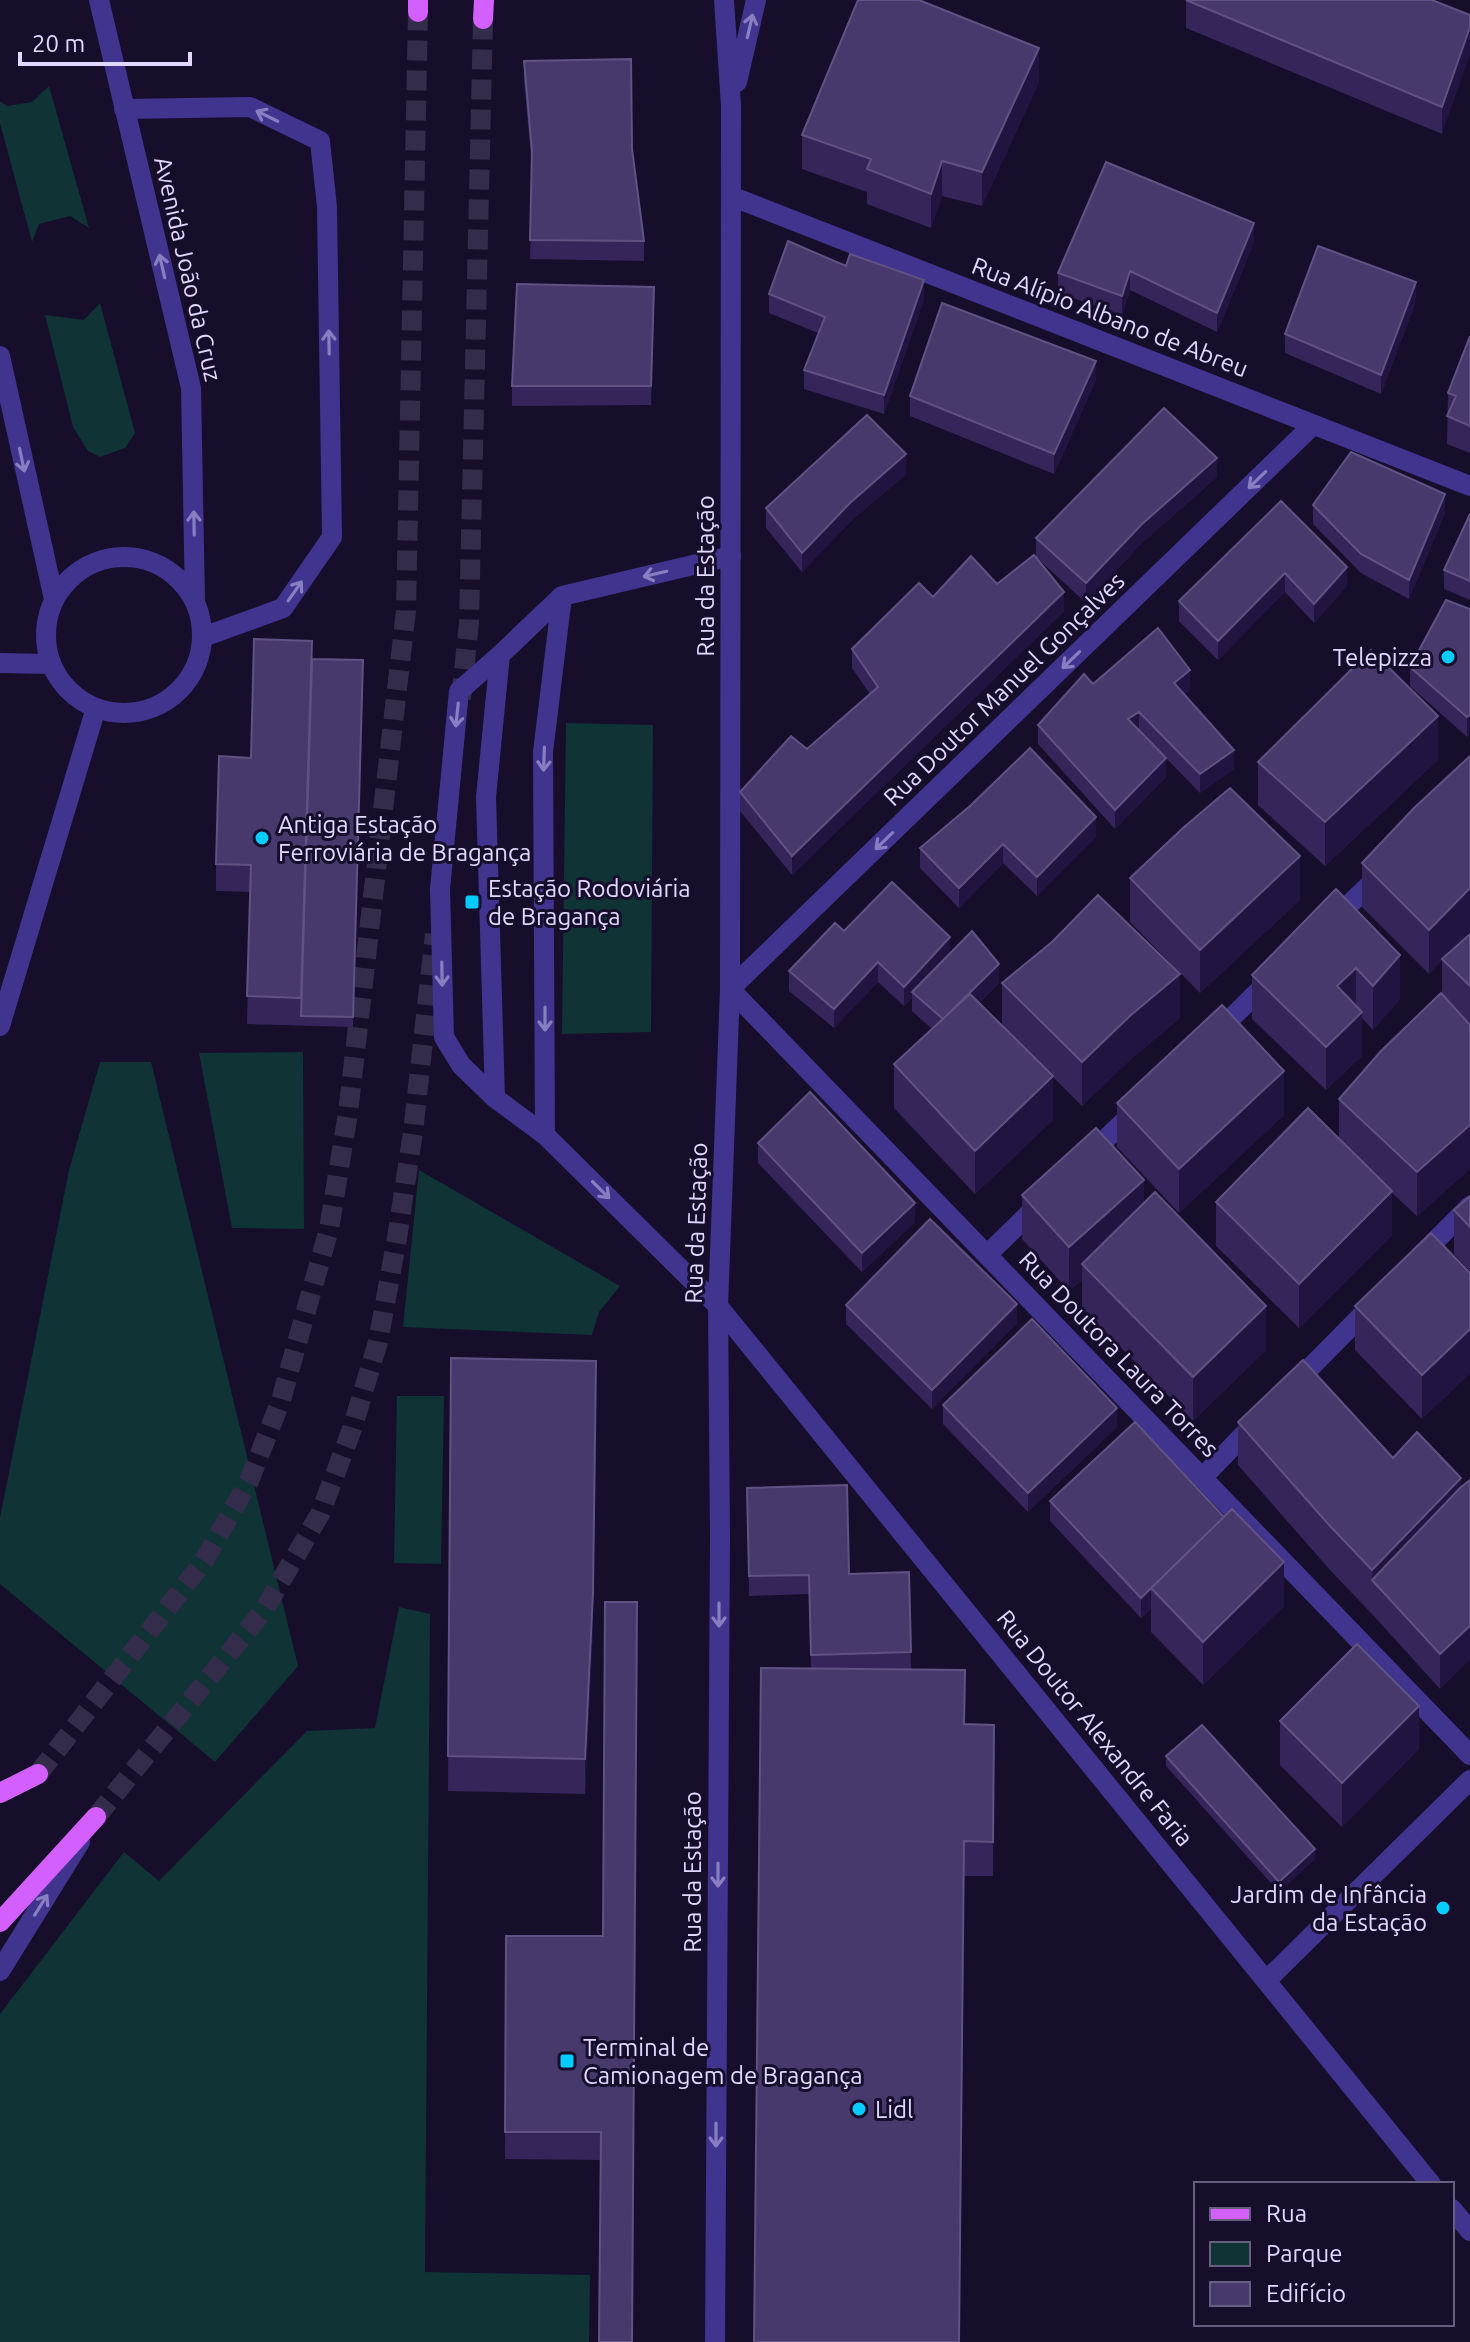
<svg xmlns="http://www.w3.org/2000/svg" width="1470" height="2342" viewBox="0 0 1470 2342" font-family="Ubuntu,sans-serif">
<rect width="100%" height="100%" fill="#160e2b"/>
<path fill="#103336" d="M49,86l40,142 -19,-12 -31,8 -7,18 -32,-119v-22l7,5 25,-4z
M100,303l35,130 -10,15 -25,9 -12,-6 -15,-24 -28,-112 39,5z
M566,723l87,2 -2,307 -89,2z
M303,1052l1,177 -72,-1 -33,-175z
M100,1062h51l147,604 -83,96 -215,-178v-66l69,-348z
M419,1170l201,116 -21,26 -7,23 -189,-8z
M397,1396h47l-3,168 -47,-1z
M399,1607l31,7 -5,658 165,3 -1,67h-589v-328l124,-162 35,29 148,-150 68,-3z"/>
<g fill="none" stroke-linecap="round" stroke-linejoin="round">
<path stroke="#342c4b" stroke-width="20" stroke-dasharray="20 10" stroke-linecap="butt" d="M461,699l8,-76 14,-604
M38,1774l166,-213 45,-80 32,-81 48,-171 19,-116 58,-502 12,-599
M96,1817l168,-207 56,-96 32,-85 26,-87 19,-104 16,-106 22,-198"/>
<path stroke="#41348f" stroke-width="20" d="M124,109l126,-2 70,34 7,66 5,330 -49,71 -80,29
M500,655l-41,36 -19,198 4,148 17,28 34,33 50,37 173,171
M495,1098l-9,-301 14,-142 62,-59
M545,1135l-2,-383 19,-156 169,-40"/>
<path stroke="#41348f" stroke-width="20" d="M99,0l92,388 4,213
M737,82l19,-82
M731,196l739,290
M0,356l54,243
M1313,425l-583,564 740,766
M46 635a78 78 0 1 1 156 0a78 78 0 1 1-156 0Z
M0,663l51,1
M1332,921l49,-47
M0,1026l96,-318
M1214,1035l57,-56
M1087,1157l49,-47
M987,1255l54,-53
M1419,1257l51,-51
M718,1306l713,878
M1293,1385l81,-82
M1202,1478l54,-56
M0,1971l80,-129
M1267,1980l203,-200
M1452,2209l18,22
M715,2342l5,-805 -2,-231 12,-317 1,-883 -7,-106"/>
<path stroke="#d45fff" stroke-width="20" d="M418,12v-12
M483,19l1,-19
M0,1793l38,-19
M0,1922l96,-105"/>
</g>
<path fill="#36255a" d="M1186,0l284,15 -28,119 -256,-106z
M524,61l108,88 12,92v20l-114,-2 2,-92 -8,-86z
M1039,82l-57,124 -40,-10 -11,32 -64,-24v-12l-65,-23v-34z
M1254,243l-37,89 -87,-42 -8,25 -64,-22v-20z
M846,266l78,34 -40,114 -80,-25v-19l14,-37 -49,-20v-19z
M1416,301l-35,93 -96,-41v-19z
M654,306l-3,99 -139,1v-20z
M1470,336v117l-23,-9 1,-51z
M1096,380l-42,94 -144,-58v-20z
M906,474l-56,48 -48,50 -36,-44v-20z
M1217,477l-75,66 -56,60 -50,-46v-19z
M1281,501l66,85 -33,37 -29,-31 -67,68 -39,-39v-20z
M1313,505l132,8 -36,86 -48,-26 -48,-49z
M1470,514v86l-26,-11v-19z
M997,584l67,27 -272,264 -52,-64v-19l67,-43 63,-55 -18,-26v-19l81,-52z
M1470,609l-3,128 -57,-51v-19z
M312,659l51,1 -10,367 -106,-3 3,-132 -34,-1v-27l35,-106z
M1093,684l97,6 -6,5 50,74 -34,24 -34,-35v19l-51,52 -77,-85v-19z
M1438,760l-113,106 -67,-61v-43z
M1096,837l-59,59 -34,-33 -44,45 -39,-40v-20z
M1362,863l91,87 17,-16v235l-53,47 -25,-23v42l-93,93 -83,-82v-44l123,-63v-40l103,-104v-35l-13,14 -67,-67z
M1130,878l170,22 -100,93 -70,-71z
M1336,889l64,110 -27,31 -11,-12v38l-36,34 -74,-71v-44z
M950,953l49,30 -20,20 23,23v-43l178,35 -49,41 -49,47 -29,-29v43l-78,74 -81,-86v-44l38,-35 -20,-18v-13l-8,8 -26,-24 -44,46 -45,-37v-20z
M1117,1103l167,12 -105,98 -62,-66z
M758,1143l157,79 -53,50 -104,-109z
M1022,1195l122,8 122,147 -73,71 -111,-113v-28l-13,11 -47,-52z
M1470,1196v75l-16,-17v-44z
M1470,1273v100l-48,46 -67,-69v-44z
M846,1305l171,18 -85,86 -86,-85z
M451,1358l142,269 -8,167 -137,-3z
M943,1405l174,22 -89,85 -85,-88z
M1238,1422l155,36 68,20 -21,211 -68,-75 -42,-44 -92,-105z
M747,1488l102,86 60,-2 2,98 54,54 29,1 -1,151h-29l-153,-207 -2,-75 -60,2z
M1050,1501l234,105 -81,79 -52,-53v-23l-10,9 -91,-97z
M1280,1721l139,28 -77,78 -62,-62z
M1166,1756l149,103 -36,33 -113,-126z
M506,1936h97l-2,224 -96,-1z"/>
<path fill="#211440" d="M1470,27v28l-28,79v-27z
M1039,48v34l-57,124v-34z
M942,161v35l-11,32v-34z
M1254,223v20l-37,89v-19z
M1130,271v19l-8,25v-19z
M924,280v20l-40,114v-19z
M1416,282v19l-35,93v-19z
M1096,361v19l-42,94v-20z
M906,454v20l-56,48 -48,50v-19l48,-50z
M1217,458v19l-75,66 -56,60v-20l56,-59z
M1445,494v19l-36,86v-19z
M1347,567v19l-33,37v-19z
M1285,573v19l-67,68v-19z
M1064,592v19l-272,264v-19z
M1190,670v20l-16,13v-20z
M1139,712v19l-11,-12z
M1470,715v19l-3,3v-20z
M1438,716v44l-113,106v-44z
M1234,750v19l-34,24v-19z
M1166,758v19l-51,52v-19z
M1096,817v20l-59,59v-19z
M1003,844v19l-44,45v-20z
M1300,856v44l-100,93v-43z
M1470,888v44l-41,42v-44z
M950,937v19l-38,36v6l-8,8v-19z
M1400,955v44l-27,31v-44z
M878,962v20l-44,46v-19z
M999,964v19l-55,56v-19z
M1356,968v44l-19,-26z
M1180,974v44l-49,41 -49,47v-44l49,-47z
M1362,1012v44l-36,34v-43z
M1284,1071v44l-105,98v-44z
M1053,1076v44l-78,74v-43z
M1470,1125v44l-53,47v-44z
M1144,1180v44l-62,40v16l-13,11v-44z
M1392,1191v44l-93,93v-44z
M915,1203v19l-53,50v-19z
M1017,1304v19l-85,86v-19z
M1266,1306v44l-73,71v-44z
M1470,1329v44l-48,46v-44z
M596,1395l-3,232 -8,167v-35z
M1117,1408v19l-89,85v-19z
M1461,1478v43l-89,59v-10z
M1284,1562v44l-81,79v-43z
M1151,1589v20l-10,9v-20z
M1470,1626v34l-30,29v-35z
M1419,1706v43l-77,78v-44z
M1315,1849v10l-36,33v-10z"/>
<path fill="#48396c" stroke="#605283" stroke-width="2" d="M858,0h61l120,48 -57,124 -40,-11 -11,33 -64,-25 4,-10 -69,-24z
M1186,0h246l38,15v12l-28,80z
M631,59l1,90 12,92 -114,-1 2,-89 -8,-90z
M1106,162l148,61 -37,90 -87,-42 -8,25 -64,-23z
M788,241l58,25 4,-12 74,26 -40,115 -80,-25 21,-53 -56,-23z
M1318,246l98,36 -35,93 -96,-41z
M517,284l137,3 -3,99h-139z
M942,303l154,58 -42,93 -144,-58z
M1470,336v90l-23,-10 9,-20 -8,-3z
M1164,408l53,50 -75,66 -56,59 -50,-45z
M867,415l39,39 -56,49 -48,50 -36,-45z
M1351,452l94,42 -36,86 -48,-26 -48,-49z
M1281,501l66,66 -33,37 -29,-31 -67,68 -39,-40z
M1470,514v67l-26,-11z
M1034,555l30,37 -272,264 -52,-64 51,-56 16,13 71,-62 -26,-38 67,-66 14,14 38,-41 26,28z
M1446,600l24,9v106l-3,2 -57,-50z
M1158,628l32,42 -16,13 60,67 -34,24 -61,-62 -11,7 38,39 -51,52 -77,-85 46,-51 9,10z
M254,639l58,2 -11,357 -54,-2 4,-131 -35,-1 3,-108 32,2z
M1371,650l67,66 -113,106 -67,-60z
M312,659l51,1 -10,357 -52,-1z
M1030,748l66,69 -59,60 -34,-33 -44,44 -39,-40 50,-42z
M1470,756v132l-41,42 -67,-67 52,-55z
M1230,788l70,68 -100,94 -70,-72 53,-50z
M892,882l58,55 -46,50 -26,-25 -44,47 -45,-38 46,-48 9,8z
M1336,889l64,66 -27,31 -17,-18 -19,18 25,26 -36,35 -74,-72z
M1098,895l82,79 -49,41 -49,47 -80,-79 50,-41z
M972,931l27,33 -56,55 -31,-27z
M1470,934v52l-28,-27z
M1441,993l29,32v100l-53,47 -78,-73 42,-48z
M970,994l83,82 -78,75 -81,-87z
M1222,1005l62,66 -105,98 -62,-66z
M810,1092l105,111 -53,50 -104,-110z
M1308,1108l84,83 -93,93 -83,-82z
M1096,1128l48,52 -75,67 -47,-52z
M1155,1192l111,114 -73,71 -111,-113z
M1470,1196v31l-16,-17z
M930,1219l87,85 -85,86 -86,-85z
M1431,1233l39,40v56l-48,46 -67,-69z
M1032,1319l85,89 -89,85 -85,-88z
M451,1358l145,3 -3,231 -8,167 -137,-3z
M1303,1360l90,98 24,-26 44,46 -89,92 -42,-44 -92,-104z
M1135,1422l89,95 -83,81 -91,-97z
M1470,1480v146l-30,28 -68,-74 89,-93z
M847,1485l2,89 60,-2 2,80 -100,3 -2,-80 -60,1 -2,-88z
M1232,1509l52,53 -81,80 -52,-54z
M605,1602h32l-5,740h-33l2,-210h-96l1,-196h97z
M1357,1644l62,62 -77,77 -62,-62z
M761,1668l204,2 -1,54 30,1 -1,117 -29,-1 -5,501h-205z
M1202,1725l113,124 -36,33 -113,-126z"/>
<defs><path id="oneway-shaft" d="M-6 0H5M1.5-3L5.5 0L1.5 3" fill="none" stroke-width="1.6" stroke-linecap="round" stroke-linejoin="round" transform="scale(2)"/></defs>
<g stroke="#897ec1">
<use href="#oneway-shaft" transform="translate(750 26) rotate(-77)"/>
<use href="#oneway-shaft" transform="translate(267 116) rotate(-154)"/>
<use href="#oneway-shaft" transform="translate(162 266) rotate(-103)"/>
<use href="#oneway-shaft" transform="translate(329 342) rotate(-91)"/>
<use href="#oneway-shaft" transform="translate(22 460) rotate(78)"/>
<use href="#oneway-shaft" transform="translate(1257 480) rotate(136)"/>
<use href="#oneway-shaft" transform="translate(194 523) rotate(-91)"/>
<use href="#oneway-shaft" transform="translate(655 574) rotate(167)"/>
<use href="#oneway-shaft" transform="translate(295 591) rotate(-55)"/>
<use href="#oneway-shaft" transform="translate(1071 660) rotate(136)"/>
<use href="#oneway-shaft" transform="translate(457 715) rotate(96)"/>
<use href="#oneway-shaft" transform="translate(544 759) rotate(92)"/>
<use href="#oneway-shaft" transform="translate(884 841) rotate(136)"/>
<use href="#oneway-shaft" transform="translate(442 974) rotate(89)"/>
<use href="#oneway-shaft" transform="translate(545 1019) rotate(90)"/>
<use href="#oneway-shaft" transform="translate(601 1190) rotate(45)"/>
<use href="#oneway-shaft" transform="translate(719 1615) rotate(90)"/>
<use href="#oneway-shaft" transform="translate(718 1875) rotate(90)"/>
<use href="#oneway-shaft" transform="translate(41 1905) rotate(-58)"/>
<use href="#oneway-shaft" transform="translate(716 2135) rotate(90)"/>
</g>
<g fill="#04ccff" stroke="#160e2b" stroke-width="3">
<circle cx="1448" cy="657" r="8"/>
<circle cx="262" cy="838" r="8"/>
<rect x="464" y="894" width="16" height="16" rx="4"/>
<circle cx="1443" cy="1908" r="8"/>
<rect x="559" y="2053" width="16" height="16" rx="4"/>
<circle cx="859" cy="2109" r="8"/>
</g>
<g text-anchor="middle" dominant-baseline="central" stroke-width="6" stroke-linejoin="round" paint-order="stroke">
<g font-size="24" fill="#e1d8ff" stroke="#160e2b">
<text transform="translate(188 269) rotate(77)">Avenida João da Cruz</text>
<text transform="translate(1110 317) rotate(21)">Rua Alípio Albano de Abreu</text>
<text transform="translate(705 576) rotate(-90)">Rua da Estação</text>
<text transform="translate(1004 689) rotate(-44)">Rua Doutor Manuel Gonçalves</text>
<text transform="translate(696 1223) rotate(-88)">Rua da Estação</text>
<text transform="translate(1119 1354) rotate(46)">Rua Doutora Laura Torres</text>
<text transform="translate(1095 1728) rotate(51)">Rua Doutor Alexandre Faria</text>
<text transform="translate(692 1872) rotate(-90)">Rua da Estação</text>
</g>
<g font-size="24" fill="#e1d8ff" stroke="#160e2b" text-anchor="start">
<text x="1432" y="657" text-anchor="end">Telepizza</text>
<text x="278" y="824">Antiga Estação<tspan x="278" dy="28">Ferroviária de Bragança</tspan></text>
<text x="488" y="888">Estação Rodoviária<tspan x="488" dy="28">de Bragança</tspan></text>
<text x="1427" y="1894" text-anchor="end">Jardim de Infância<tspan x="1427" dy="28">da Estação</tspan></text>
<text x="583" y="2047">Terminal de<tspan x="583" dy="28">Camionagem de Bragança</tspan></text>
<text x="875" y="2109">Lidl</text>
</g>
</g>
<rect x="1194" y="2182" width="260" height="144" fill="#160e2b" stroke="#675f80" stroke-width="2"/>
<rect x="1210" y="2208" width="40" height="12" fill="#d45fff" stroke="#675f80" stroke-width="2"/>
<text x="1266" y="2222" font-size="24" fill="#e1d8ff">Rua</text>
<rect x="1210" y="2242" width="40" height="24" fill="#103336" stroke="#675f80" stroke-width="2"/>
<text x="1266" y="2262" font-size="24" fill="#e1d8ff">Parque</text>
<rect x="1210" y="2282" width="40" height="24" fill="#48396c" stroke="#675f80" stroke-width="2"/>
<text x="1266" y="2302" font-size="24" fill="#e1d8ff">Edifício</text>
<path d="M20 52v12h170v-12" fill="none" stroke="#e1d8ff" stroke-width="4"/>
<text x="32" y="52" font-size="24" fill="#e1d8ff" stroke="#160e2b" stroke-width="6" paint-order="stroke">20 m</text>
</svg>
